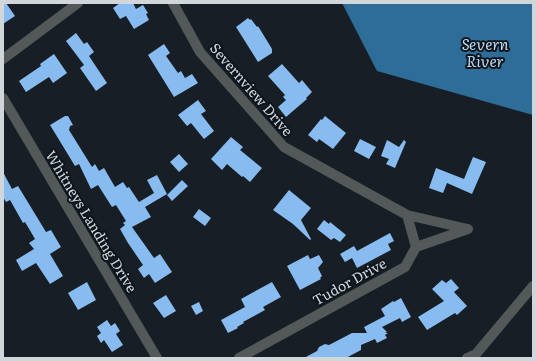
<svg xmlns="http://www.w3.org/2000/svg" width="536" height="361" viewBox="0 0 536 361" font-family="Literata,serif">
<rect width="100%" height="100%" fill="#171e25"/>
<path fill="#2d6d97" d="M342,3h191v112l-156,-44z"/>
<path fill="#88bcf0" d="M3,3h3l9,13 -12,8z
M120,3h13l3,6 7,-4 5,8 -2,1 3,6 -15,9 -8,-13 -6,3 -7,-11z
M248,18l2,2 1,-1 6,8 1,-1 14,23v4l-14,9 -22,-35z
M76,33l8,11 3,-2 7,10 -5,4 18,27 -11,8 -16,-23 4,-3 -18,-24z
M164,44l6,9 -4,3 12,17 3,-2 4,7 7,-4 6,9 -24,14 -26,-42z
M54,54l13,19 -14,10 -4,-6 -23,15 -7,-11 22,-15 -1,-2z
M282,64l17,19 3,-3 10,12 -6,6 1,1 -21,18 -8,-10 8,-7 -3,-3 2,-2 -17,-19z
M198,100l8,11 -5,3 13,17 -10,8 -13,-16 -4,3 -9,-11z
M65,116h3l5,9 -3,1 -1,4 23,37 3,-3 4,7 5,-3 11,19 8,-5 4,6 2,-1 10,15 15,-9 -7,-13 10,-5 10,19 -22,13 6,10 -19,10 22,31 6,-4 12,18 -17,11 -6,-9 -5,4 -6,-9 5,-4 -15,-22 -8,-14 5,-4 -2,-2 3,-2 -10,-16 -4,2 -14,-22 -7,4 -12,-25 -4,2 -25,-41z
M325,116l21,17 -13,16 -14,-10 -2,3 -9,-7 13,-16 1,1z
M231,137l12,10 -3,3 22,18 -12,14 -7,-6 -1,1 -15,-13 -5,6 -11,-11z
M360,139l16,8 -7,12 -15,-8z
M387,140l12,7 5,-7 2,2 -11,26 -9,-4 3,-5 -8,-3z
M179,154l9,10 -9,8 -9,-10z
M473,157l13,5 -14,32 -25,-11 -4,10 -14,-5 7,-20 28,11z
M3,172l9,17 6,-3 28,46 5,-2 10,17 -11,7 13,22 -13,8 -14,-21 -14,8 -6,-11 18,-11 -5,-6 6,-4 -10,-17 -2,1 -13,-23 -4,2 -3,-5z
M182,180l6,6 -16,15 -5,-6z
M289,190l22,18 -10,12 10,19 -1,1 -17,-16 -20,-14z
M199,209l12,9 -6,8 -12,-9z
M324,220l5,4 1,-2 16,13 -6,7 -6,-4 -3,2 -14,-11z
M390,233l4,8 -6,3 3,6 -34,18 -5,-10 -7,4 -5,-8 14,-8 3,5z
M308,255l2,4 9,-4 4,7 -5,6 4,8 -2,2 1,1 -21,11 -13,-24z
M451,279l8,9 -5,4 13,14 -10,9 -2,-2 -28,17 -9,-13 26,-16 -12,-12 10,-9 4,3z
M87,282l9,18 -18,10 -10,-17z
M272,282l9,15 -18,10 2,3 -22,12 1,1 -7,4 1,1 -10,5 -7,-13 24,-13 -4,-8z
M166,295l10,16 -12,7 -11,-15z
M401,298l10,19 -9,5 -2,-4 -18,9 5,5 -2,1h3l-3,2 2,3 -10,5 -2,-4 -14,6v5l-15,8h-42l13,-7 2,-4 6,-3 4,1 23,-12h15l-3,-6 21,-11 -4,-7 12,-8 1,1z
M199,302l4,9 -7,4 -5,-9z
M107,320l4,6 4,-3 5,8 -4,3 7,11 -11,7 -8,-12 -3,3 -4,-7 4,-3 -4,-6z"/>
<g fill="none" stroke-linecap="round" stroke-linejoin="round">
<path stroke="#535958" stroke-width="10" d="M173,3l27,49 84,95 123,68 9,32
M3,59l75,-56
M3,98l154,260
M407,215l61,14
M239,358l166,-91 11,-20 52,-18
M467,358l9,-4 57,-68"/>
</g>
<g text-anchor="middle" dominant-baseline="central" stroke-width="4" stroke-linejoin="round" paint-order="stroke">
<g font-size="14" fill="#d1d6db" stroke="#0e151c">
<text transform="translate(252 89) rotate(49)">Severnview Drive</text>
<text transform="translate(92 221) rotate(59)">Whitneys Landing Drive</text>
<text transform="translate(349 281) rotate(-29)">Tudor Drive</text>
</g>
<g font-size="15" font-style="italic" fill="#bbdcf5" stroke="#0e151c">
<text x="485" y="43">Severn<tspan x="485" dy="17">River</tspan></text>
</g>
</g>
<rect width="536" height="361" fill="none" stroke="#d1d6db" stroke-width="8"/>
</svg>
